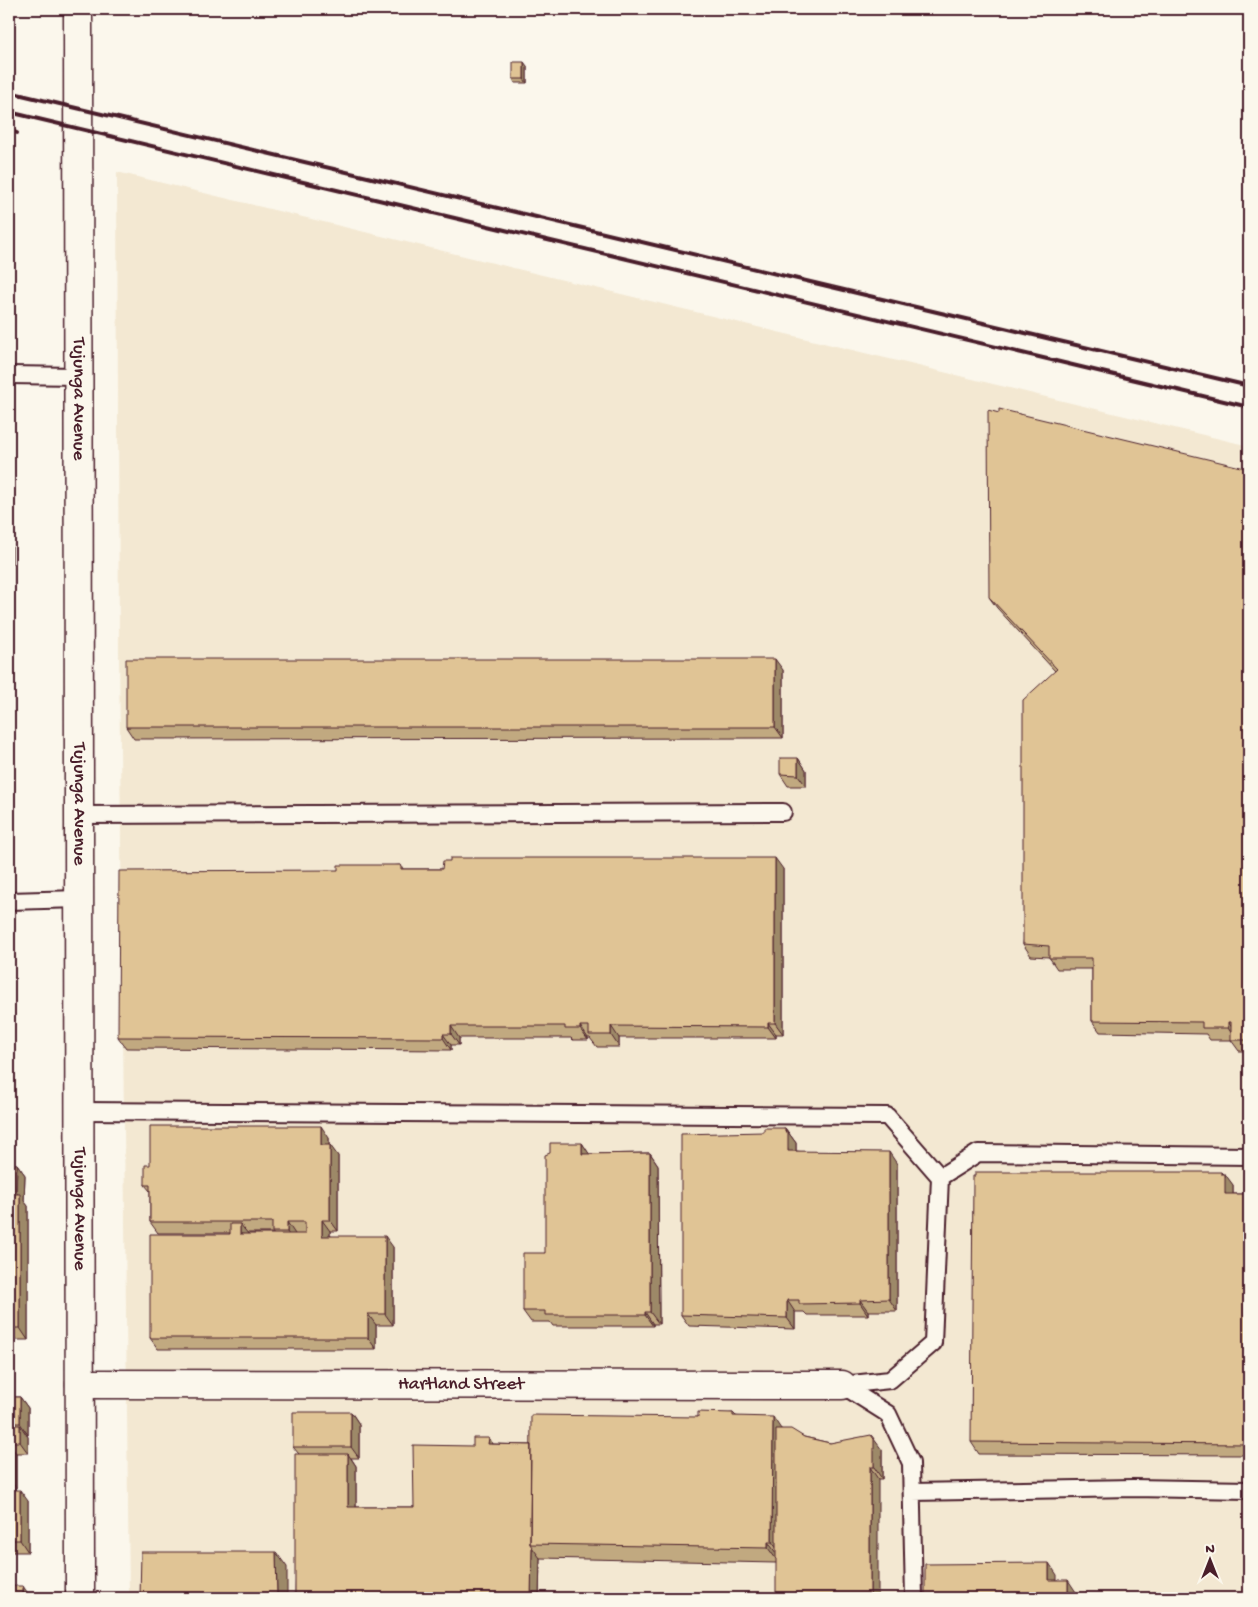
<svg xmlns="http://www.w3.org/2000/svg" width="1258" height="1607" viewBox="0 0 1258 1607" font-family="'Gochi Hand',sans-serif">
<rect width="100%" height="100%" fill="#fbf7ec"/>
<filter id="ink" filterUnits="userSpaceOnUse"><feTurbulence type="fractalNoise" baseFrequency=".02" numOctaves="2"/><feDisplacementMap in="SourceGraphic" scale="10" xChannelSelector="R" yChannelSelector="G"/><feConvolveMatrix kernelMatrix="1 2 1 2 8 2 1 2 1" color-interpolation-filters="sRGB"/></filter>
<g filter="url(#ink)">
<path fill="#f3e8d2" d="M117,172l1132,274v1152h-1120l-10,-949z"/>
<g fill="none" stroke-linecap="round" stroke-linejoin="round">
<g stroke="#4a1f2b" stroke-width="20">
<path id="service" d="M9,375l69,1
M79,815l704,-3
M9,901l70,-2
M80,1111l807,5 53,61 -7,166 -43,37 -48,5
M940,1177l38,-24 271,3
M842,1385l46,29 23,49 3,135
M912,1492l221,-4 116,2"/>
</g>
<g stroke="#4a1f2b" stroke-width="31">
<g id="minor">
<path id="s1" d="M80,1384l762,1"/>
</g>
</g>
<g stroke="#4a1f2b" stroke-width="31">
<g id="tertiary">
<path id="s2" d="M78,9l2,1589"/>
</g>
</g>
<use href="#service" stroke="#fbf7ec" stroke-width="16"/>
<use href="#minor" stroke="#fbf7ec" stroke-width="28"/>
<use href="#tertiary" stroke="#fbf7ec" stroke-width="28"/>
<path stroke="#4a1f2b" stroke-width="4" d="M9,92l1240,294
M9,112l1240,295
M9,130l8,3"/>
</g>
<path fill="#c1a980" stroke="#4a1f2b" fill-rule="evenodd" d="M527,66v17h-12l-2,-4z
M1249,469v582h-10l-8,-11h-21l-4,-6 -106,-2 -8,-11v-52h-35l-8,-12 -18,-1 -8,-12 32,-273 -58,-63 -8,-11z
M783,670v68l-649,1 -8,-12z
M798,758l8,12v16h-18l-8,-12z
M401,865l2,4h380v165h-7v4h-157v9h-22l-7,-9h-2v2h-15l-2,-2h-112v7h-8v5l-325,-2 -8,-11 220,-167z
M785,1128l11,15v8l101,13v147h-29v4h-61l-3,-3h-9v17l-106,-3 -8,-11 83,-183z
M329,1138v7l9,11v75h-8v5l63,11v78h-17v24h-218l-8,-11 80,-105h-72l-8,-11v-31l-5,-6 5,-20zM247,1233h26v1h-26z
M582,1143l7,11 61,-1 8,12 1,159h-6v2h-100l-3,-4h-19l-8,-11 22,-58z
M9,1164h8l8,11 -1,26 4,5v134h-19z
M1221,1172l12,13v9h16v261l-270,-1 -8,-12z
M9,1397h11l8,11v27h-1l1,2v16h-12v35l-7,1z
M351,1412l8,12v34h-8l5,8v41h58l59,-61 16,-8 4,6 38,1 167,-28 35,-4 3,3 45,13 23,8 26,6 52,7v29h-4l-102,84 -236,-5 -1,40h-244l4,-144 -6,-7z
M9,1490l19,11v51h-19z"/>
<path fill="#9d8968" stroke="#4a1f2b" d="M524,62l3,4v17l-3,-4z
M9,460l3,4v406l-3,-4z
M775,659l8,11v68l-8,-11z
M798,758l8,12v16l-8,-11z
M775,858l8,11v165l-8,-11z
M1228,1022l8,11v7l-8,-12z
M768,1023l8,11v4l-8,-11z
M451,1026l8,12v7l-8,-11z
M580,1026l8,12v2l-8,-11z
M611,1026l8,12v9l-8,-12z
M443,1034l8,11v5l-8,-12z
M321,1126l8,12v18l-8,-11z
M785,1128l11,15v19l-8,-11z
M582,1143l8,12 -8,-1z
M330,1145l8,11v75l-8,-11z
M889,1152l8,12v147l-8,-12z
M650,1153l8,12 1,159 -9,-12z
M17,1164l8,11 -1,26 4,5v134l-8,-12v-131l-4,-5z
M1221,1172l4,6v-4l8,11v20l-8,-11z
M322,1220l8,11v16l-8,-11z
M287,1222l8,12v10l-8,-12z
M240,1224l9,11 -9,-1z
M385,1236l8,11v78l-8,-11z
M787,1300l8,12v17l-8,-11z
M860,1300l8,11v4l-8,-12z
M645,1312l8,12v2l-8,-11z
M368,1314l8,11v24l-8,-11z
M20,1397l8,11v27l-8,-12z
M351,1412l8,12v34l-8,-11z
M773,1417l10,15v125l-11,-15z
M20,1425l8,12v16l-8,-11z
M871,1435l11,15v29l-8,-12z
M489,1438l8,12 -9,-6z
M9,1444l7,9v35l-7,-9z
M348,1454l8,12v52l-8,-11z
M870,1467l8,12v119h-8z
M20,1490l8,11v51l-8,-12z
M768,1542l11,15v6l-11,-15z
M532,1547l8,11 -1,40h-8z
M276,1552l11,15v31h-10z
M1049,1563l8,12v17l-8,-12z
M1068,1580l8,12v6h-8z
M23,1586l8,12h-8z"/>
<path fill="#e0c495" stroke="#4a1f2b" d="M513,62h11v17h-11z
M999,409l250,60v571h-18v-18h-3v6h-26v-6l-110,-1v-63h-43v-12l-26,-2v-244l34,-31 -68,-72 -1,-187 11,3z
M126,659h649v68h-649z
M780,758h18v17l-18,-1z
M450,858h325v165h-7v4l-157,-1v9h-22v-9h-9v3h-15v-3h-114v8h-8v4l-325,-1 1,-166 219,-1v-5h63v4h41l1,-8h7z
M150,1126h171v19h9v75h-8v16h63v78h-17v24h-218v-104h80v-10h10v10h65v-12h-18v10h-15v-10h-122v-37h-5v-20h5z
M764,1128h21v4h3v19l101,1v147l-29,1v3l-61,1v-4h-12v18l-106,-3v-181l83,-2z
M550,1143h32v11l68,-1v159h-5v3h-100v-4h-22v-58h22v-98l5,-2z
M9,1164h8l-1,28h-7z
M975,1172h246v2h4v20h24v250l-278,-2 2,-266h2z
M9,1194h11v134h-11z
M9,1397h11v26h-11z
M293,1412h58v35h-58z
M698,1412l35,1v3l40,1 -1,125h-4v6l-238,-4 1,-129 167,2z
M9,1425h11v17h-11z
M776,1429h15l13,8 26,6 41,-8 3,4v28h-4v131h-94z
M473,1438h16l-1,6 43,1 -1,99 2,3 -1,51h-236v-144h53v53h66l-1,-62 60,1z
M9,1490h11v50h-11z
M141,1552h135l1,46h-137z
M1049,1563v17h19v18h-143v-34z
M9,1586h14v12h-14z"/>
</g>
<g text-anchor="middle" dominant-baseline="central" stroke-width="4" stroke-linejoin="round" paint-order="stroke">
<g font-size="19" fill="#4a1f2b" stroke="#fbf7ec">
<text stroke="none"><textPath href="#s2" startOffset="390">Tujunga Avenue</textPath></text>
<text stroke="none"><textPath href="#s2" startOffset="795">Tujunga Avenue</textPath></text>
<text stroke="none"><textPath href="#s2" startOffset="1200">Tujunga Avenue</textPath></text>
<text stroke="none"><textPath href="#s1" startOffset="381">Hartland Street</textPath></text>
</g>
</g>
<rect width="1258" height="1607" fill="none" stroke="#fbf7ec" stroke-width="30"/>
<rect x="15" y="15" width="1228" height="1577" fill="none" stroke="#4a1f2b" stroke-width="2" filter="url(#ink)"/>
<g transform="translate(1210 1560)" stroke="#fbf7ec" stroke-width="4" paint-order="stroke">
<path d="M0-4L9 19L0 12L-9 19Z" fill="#4a1f2b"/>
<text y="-8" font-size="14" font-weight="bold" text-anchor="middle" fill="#4a1f2b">N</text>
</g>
</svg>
